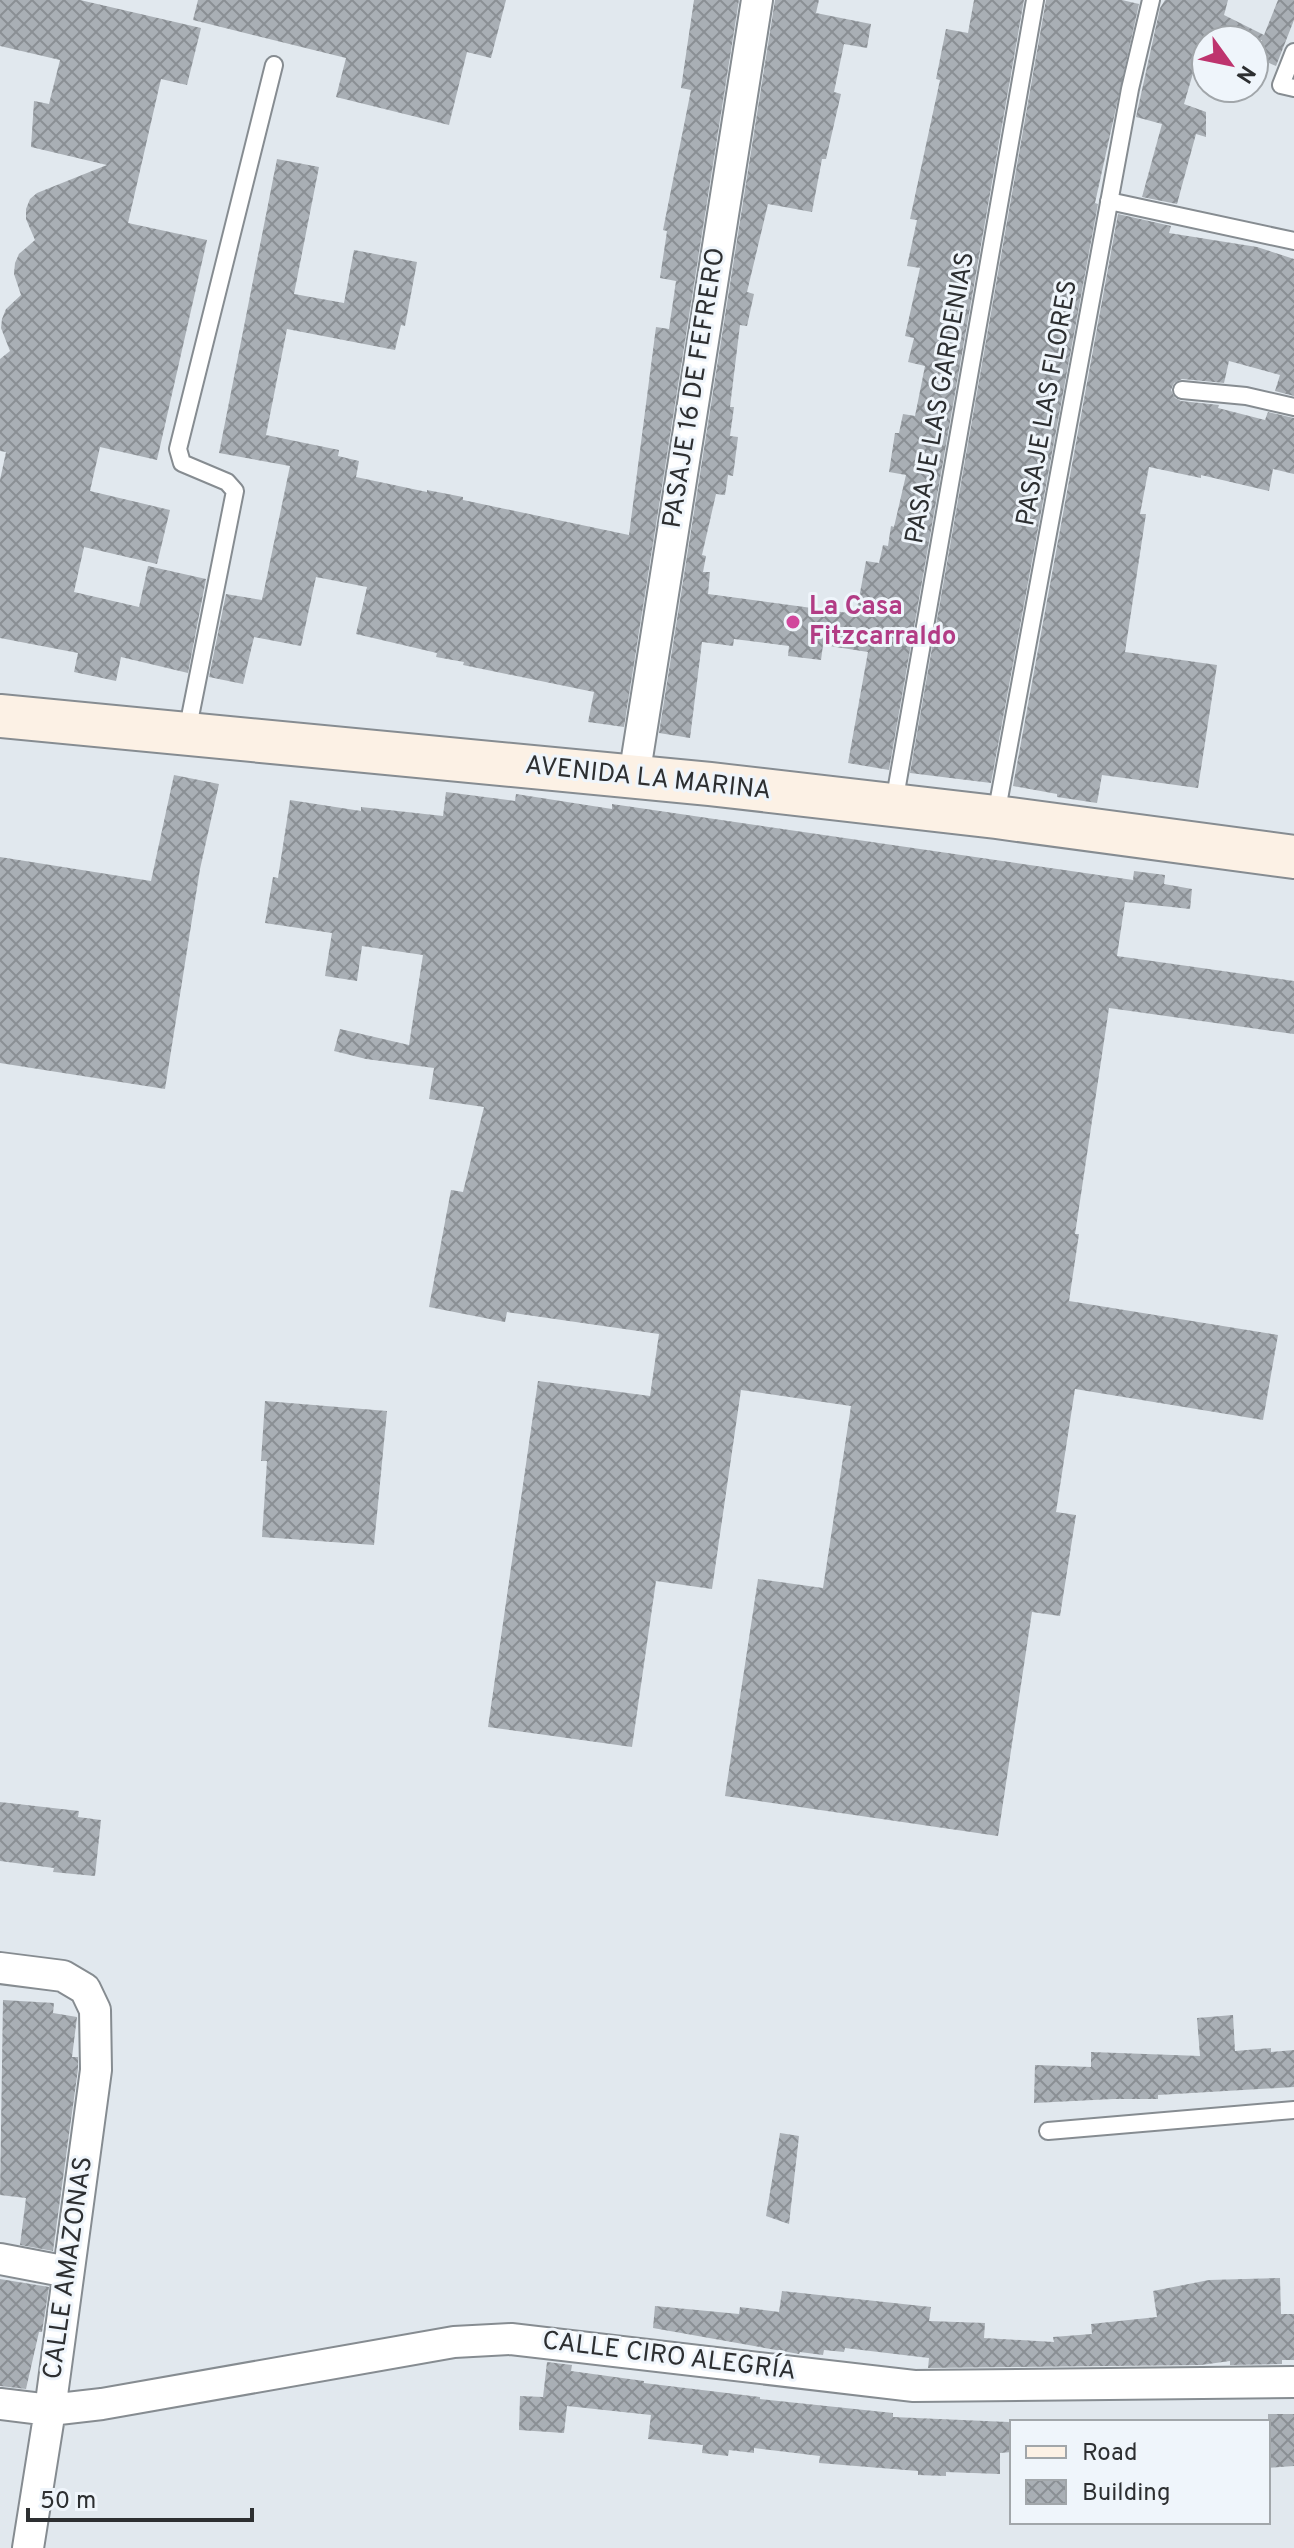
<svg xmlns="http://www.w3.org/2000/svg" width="1294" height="2548" viewBox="0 0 1294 2548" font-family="Overpass,sans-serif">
<defs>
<pattern id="building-cross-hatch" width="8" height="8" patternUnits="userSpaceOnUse" patternTransform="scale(2)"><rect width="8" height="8" fill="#a9afb5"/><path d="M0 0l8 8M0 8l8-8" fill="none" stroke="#8a8f94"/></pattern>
</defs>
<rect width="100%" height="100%" fill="#e1e8ee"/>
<path fill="url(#building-cross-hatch)" d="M0,0h80l121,28 -14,57 -26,-6 -33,144 79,17 -50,220 -57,-13 -10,44 80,19 -13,54 -73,-17 -10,45 65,15 9,-41 58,13 -18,94 -67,-16 -5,24 -42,-9 4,-19 -78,-15v-158l6,-28 -6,-1v-92l10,-8 -9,-23 1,-9 4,-10 15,-14 -7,-21 1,-11 4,-9 16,-14 -9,-21v-10l4,-10 7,-6 70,-28 -76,-18 3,-46 15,3 11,-44 -60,-14z
M198,0h308l-15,58 -24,-6 -18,73 -113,-28 10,-39 -153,-38z
M694,0h45l-115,727 -36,-5 6,-30 -131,-27 1,-3 -28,-5 1,-4 -81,-19 11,-47 -51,-10 -15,69 -47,-9 -11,47 -34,-7 17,-83 36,6 28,-134 -71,-13 58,-294 42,8 -25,127 50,9 10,-53 63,12 -12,64 -4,-1 -6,25 -108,-21 -21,106 73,15 -1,6 21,5 -3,16 71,15v-2l36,7v3l166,35 27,-208 13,2 7,-48 -16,-3 7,-47 -4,-1 28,-140 -10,-2z
M775,0h44l-3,13 55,11 -4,24 -23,-4 -10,48 7,2 -15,65h-4l-10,53 -44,-8 -21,88 7,2 -7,32 -7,-1 -10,82h4l-4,29 8,1 -5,39 -5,-1 -3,20 -9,-1 -14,61 4,1 -3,16h7l-2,22 148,20 10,-53 13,2 4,-18 5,1 3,-20 3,1 12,-52 -17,-3 6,-39h4l4,-19 12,2 10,-50 -17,-4 6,-24 -9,-2 15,-68 -13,-2 10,-46 -7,-1 30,-139 -4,-1 10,-50 22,4 6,-33h50l-135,770 -41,-7 20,-111 -45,-7 -2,15 -33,-4 1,-10 -55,-7 -1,7 -31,-4 -12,96 -31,-5z
M1046,0h76l17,4 -44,199 3,1 -107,579 -81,-10z
M1165,0h63l-4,15 40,20 14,-35h16v20l-18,46 -21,-9 7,-17h-50l-6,-2v10l-5,-2 -17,58 22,8v25l-10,-3 -19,70 -35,-7 20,-73 -26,-7 24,-109z
M1118,214l53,12 -2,7 88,14 37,12v137l-19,-5 5,-16 -51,-14 -5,22 -42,-4 -8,4 -3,7 4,8 6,3 38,4 -1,3 47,12 3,-8 26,6v56l-21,-5 -4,22 -68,-16v3l-52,-11 -9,47h6l-21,138 92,13 -19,123 -96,-13 -5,28 -40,-6v-3l-44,-8z
M174,775l45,9 -19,85 -35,220 -165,-26v-206l151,24z
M446,792l69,9 1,-7 96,15v-5l521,76 1,-9 31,4 -1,9 28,5 -2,20 -65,-7 -8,54 177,25v53l-185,-26 -34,226h4l-10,67 209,34 -15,85 -188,-31 -19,123 20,3 -16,101 -28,-4 -34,224 -273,-40 33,-217 65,9 28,-182 -110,-16 -29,199 -56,-8 -24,166 -144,-20 50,-346 112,15 9,-62 -152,-22 -2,10 -76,-15 22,-117 12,2 21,-85 -55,-8 5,-31 -68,-9 -32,-8 6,-22 69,16 14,-90 -61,-9 -5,35 -32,-5 7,-43 -67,-10 8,-46 5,1 12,-78 71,11v-4l82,9z
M265,1401l122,10 -13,134 -112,-8 5,-76h-6z
M0,1802l79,9 -1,6 23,3 -6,56 -42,-4 1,-4 -54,-7z
M3,2000l51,3 -1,10 24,4 -5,40h6v12l-25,182 -33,-6 6,-47 -26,-3z
M1233,2015l2,36 36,-3v4l23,-2v37l-136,8v4h-45l-79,4 1,-38 56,2v-15l109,4 -3,-38z
M780,2133l19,3 -10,88 -23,-8z
M1280,2278l1,36h13v46h-12v4l-52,1v-4l-29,4 -273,3 1,-10 -84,-10 -1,4 -20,-2 -1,5 -23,-3 -1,2 -146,-26 2,-22 84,8 1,-7 39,5 3,-21 149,16 -2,14 56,2 -1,15 70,4 -1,-5 39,-3 -1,-10 66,-7 -4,-26 56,-11z
M0,2279l49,8 -7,45h-3l-13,57 -26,-3z
M547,2362l25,3 -1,6 73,10v2l116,14v2l133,14v4l115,5 4,1v29l-12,1v21l-54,-2v4l-28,-1v-4l-99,-8 1,-7 -66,-8v5l-25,-3 -1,6 -26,-3 1,-8 -55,-6 3,-24 -84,-9 -3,27 -45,-3 1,-34 23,1z
M1268,2414h26v52l-26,2z"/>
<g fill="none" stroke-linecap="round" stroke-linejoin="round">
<g stroke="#868c91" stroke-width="20">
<path id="service" d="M1294,52l-13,33 13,3
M1109,201l185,40
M1182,390l64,6 48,11
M187,732l48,-241 -8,-9 -45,-19 -4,-14 96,-384
M894,803l141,-803
M996,815l134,-726 21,-89
M1048,2131l246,-21"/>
</g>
<g stroke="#868c91" stroke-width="34">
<path id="minor" d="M634,777l123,-777
M0,1968l63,8 22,13 10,21 1,60 -46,340 -22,138
M0,2259l68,13
M0,2404l50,6 52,-6 352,-62 57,-3 403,47 380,-4"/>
</g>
<g stroke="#868c91" stroke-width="46">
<path id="secondary" d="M0,716l710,68 286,33 298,40"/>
</g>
<use href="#service" stroke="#fff" stroke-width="16"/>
<use href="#minor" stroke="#fff" stroke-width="30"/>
<use href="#secondary" stroke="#fcf1e5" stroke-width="42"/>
</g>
<circle fill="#d1479c" stroke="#eff5fb" stroke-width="3" cx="793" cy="622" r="8"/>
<g text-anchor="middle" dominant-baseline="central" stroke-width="6" stroke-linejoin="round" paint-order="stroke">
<g font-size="26" fill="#2d2f31" stroke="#eff5fb">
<text transform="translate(695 388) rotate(-81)">PASAJE 16 DE FEFRERO</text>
<text transform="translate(941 398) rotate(-80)">PASAJE LAS GARDENIAS</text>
<text transform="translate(1048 403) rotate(-80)">PASAJE LAS FLORES</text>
<text transform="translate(648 779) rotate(6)">AVENIDA LA MARINA</text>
<text transform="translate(69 2268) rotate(-82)">CALLE AMAZONAS</text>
<text transform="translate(669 2357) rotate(7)">CALLE CIRO ALEGRÍA</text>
</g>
<g font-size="26" font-weight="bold" fill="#b23c85" stroke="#eff5fb" text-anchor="start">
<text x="809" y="607">La Casa<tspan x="809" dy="30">Fitzcarraldo</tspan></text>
</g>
</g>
<rect x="1010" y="2420" width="260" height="104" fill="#eff5fb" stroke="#a1a6aa" stroke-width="2"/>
<rect x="1026" y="2446" width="40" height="12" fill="#fcf1e5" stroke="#a1a6aa" stroke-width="2"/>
<text x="1082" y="2460" font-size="24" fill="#2d2f31">Road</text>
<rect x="1026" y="2480" width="40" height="24" fill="url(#building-cross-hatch)" stroke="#a1a6aa" stroke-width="2"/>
<text x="1082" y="2500" font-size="24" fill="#2d2f31">Building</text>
<g transform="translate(1230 64) rotate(123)"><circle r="38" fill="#eff5fb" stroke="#a1a6aa" stroke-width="2"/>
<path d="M0-6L14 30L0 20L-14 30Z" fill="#be346e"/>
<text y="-12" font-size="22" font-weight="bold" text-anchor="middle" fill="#2d2f31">N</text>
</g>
<path d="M28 2508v12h224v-12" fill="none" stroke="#2d2f31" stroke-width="4"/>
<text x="40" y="2508" font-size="24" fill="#2d2f31" stroke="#eff5fb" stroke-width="6" paint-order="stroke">50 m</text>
</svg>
